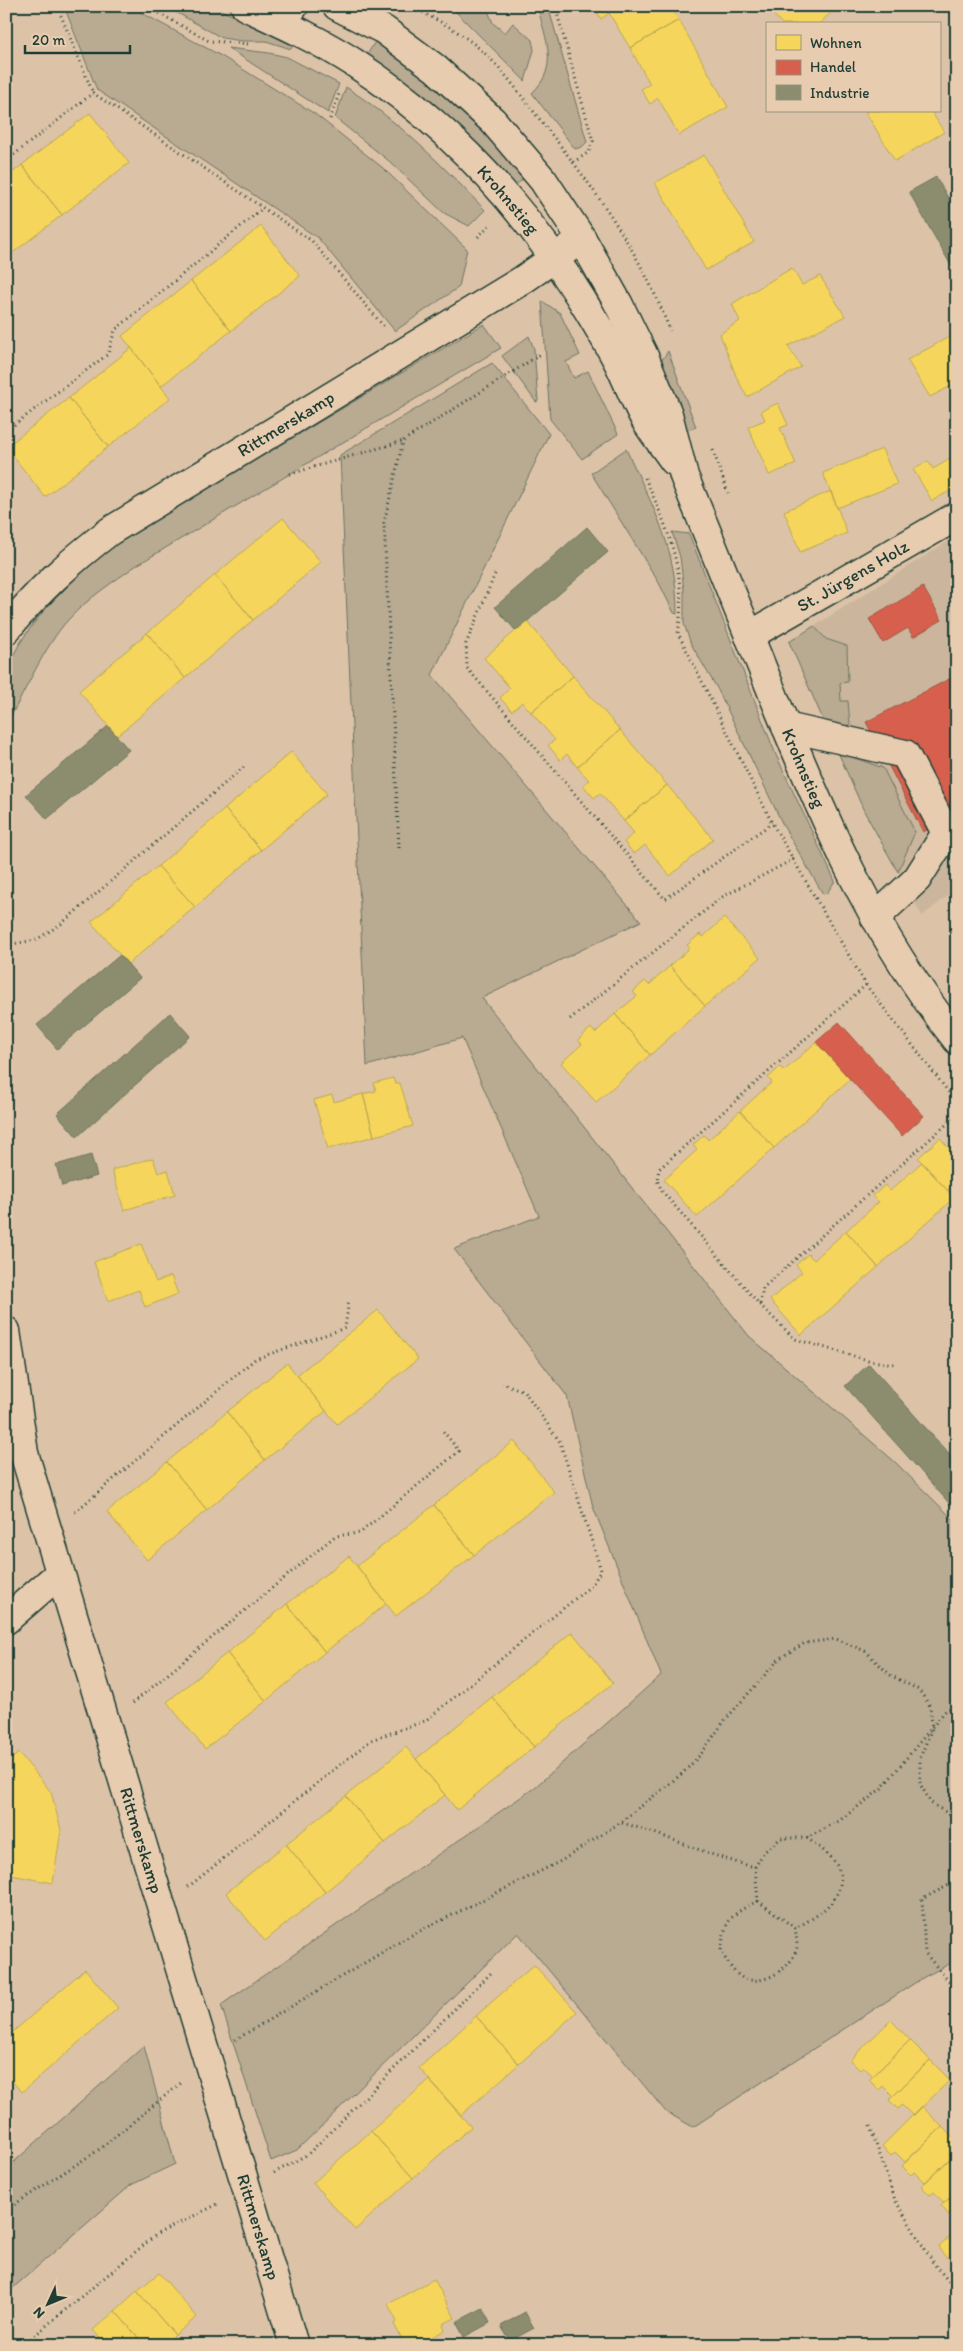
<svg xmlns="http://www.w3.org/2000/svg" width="963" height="2351" viewBox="0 0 963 2351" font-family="Itim,sans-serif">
<rect width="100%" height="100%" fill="#dcc3a8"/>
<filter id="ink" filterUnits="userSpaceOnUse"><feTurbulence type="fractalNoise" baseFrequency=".02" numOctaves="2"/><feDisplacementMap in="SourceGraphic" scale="10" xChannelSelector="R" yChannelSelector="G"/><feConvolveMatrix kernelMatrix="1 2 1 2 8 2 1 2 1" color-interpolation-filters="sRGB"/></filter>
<g filter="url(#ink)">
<path fill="#cbb69d" d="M953,538l4,7v344l-35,27 -58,-105 -75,-169z"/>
<path fill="#b9aa92" stroke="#6c7463" d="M64,6h65l94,51 92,57 68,54 84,81 -8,38 -64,44 -77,-93 -221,-148z
M165,6h47l82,37 -3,6 -25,-8h-24l-20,-3z
M448,6h38l7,17 12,10 8,-10 19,17 2,10 -9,31 -71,-71z
M548,6l39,136 -5,5 -7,2 -43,-56c28,-26 13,-54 6,-85z
M376,40l84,64 67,72 -15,12 -105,-102 -40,-31z
M228,48l41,5 18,4 52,27 -11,29z
M346,87c54,35 95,77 139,123l-16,16 -25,-13 -55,-52 -54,-43z
M542,301l18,12 20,42 -14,7 8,16 14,-7 30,63 -36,25 -32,-40z
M484,324l17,24 -364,217c-24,17 -49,33 -69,55 -23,25 -44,74 -62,105 0,-14 -3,-40 1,-53 14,-49 75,-101 114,-132z
M529,336l5,13 4,52 -2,1 -34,-46z
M668,351l28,76 -11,4 -25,-68z
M492,363l57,71 -117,241 209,246 -159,77 267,338 145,125 63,62v437l-33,17 -231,150 -27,-15 -148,-179 -221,217 -26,11 -50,-156 313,-217 127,-113 -68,-168 -26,-111 -113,-147 85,-33 -77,-178 -95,28 -27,-611z
M626,449c27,58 51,98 51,165l-3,-1 -15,-30 -68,-110z
M672,532l17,2 87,221 59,126 -8,12 -4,1 -39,-67 -66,-137 -27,-46 -7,-20v-34l-4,-33z
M814,626l12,13 21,7 1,36 -8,1 1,18h7l2,23 -6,3 -19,-3 -36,-82z
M838,752l45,16 32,64 -17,40 -34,-61z
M144,2046l31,118 -44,21 -125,109v-125z"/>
<path fill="#f6d55c" stroke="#b6a750" d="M594,6h76l9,14 -49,28 -21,-35 -8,6z
M766,6h72l-19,18h-37z
M679,20l49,87 -49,28 -21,-37 -8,6 -9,-15 9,-5 -20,-36z
M865,111h66l13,21 -49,29z
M90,113l39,50 -67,52 -40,-50z
M704,155l50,87 -48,28 -51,-87z
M22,165l40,50 -56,43v-80z
M261,226l39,50 -69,55 -40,-50z
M792,268l10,17 18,-9 25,40 -57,30 13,21 -54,30 -11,-21 -16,-42 20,-13 -8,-17z
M191,281l40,50 -70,55 -39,-50z
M951,336l6,10v37l-27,14 -23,-37z
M131,348l39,50 -62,49 -39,-49z
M69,398l39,49 -63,50 -39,-50z
M778,403l10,22 -8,3 16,36 -27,11 -21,-48 17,-7 -4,-9z
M882,449l15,35 -60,24 -14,-35z
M957,455v32l-25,14 -19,-32 15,-8 5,8z
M831,491l16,42 -47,19 -16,-41z
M283,518l38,44 -68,58 -38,-45z
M215,575l38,45 -68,58 -38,-45z
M527,621l46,55 -42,36 -9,-10 -10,9 -12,-13 10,-10 -26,-30z
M147,633l38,45 -68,58 -38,-45z
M573,676l47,54 -43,37 -10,-13 -7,6 -12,-15 7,-5 -24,-28z
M620,730l47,55 -43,36 -24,-28 -6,5 -11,-13 6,-5 -12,-13z
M291,752l36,42 -66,56 -36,-41z
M667,785l46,54 -43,37 -25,-31 -11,9 -10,-12 10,-9 -10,-12z
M225,809l36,41 -66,57 -37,-41z
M158,866l37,41 -67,57 -37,-42z
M724,918l36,40 -55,48 -35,-40 20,-18 -3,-3 13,-11 3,3z
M670,966l35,40 -55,49 -35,-41 22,-18 -4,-4 12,-11 4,4z
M615,1014l35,41 -54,47 -35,-39 21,-19 -4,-4 13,-12 4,5z
M816,1042l34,37 -76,69 -34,-37 32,-29 -4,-4 12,-11 4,4z
M393,1078l2,6 5,-1 13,43 -39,10 -11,-42 13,-3 -2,-8z
M363,1094l11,42 -46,13 -14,-49 18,-5 2,7z
M740,1111l34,37 -77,69 -33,-37 33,-30 -4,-5 11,-10 4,5z
M940,1138l17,19v25l-10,8 -29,-32z
M153,1158l5,15 10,-3 7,25 -51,15 -12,-40z
M922,1162l32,36 -76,69 -32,-36 33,-29 -6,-6 12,-11 5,6z
M846,1231l32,36 -77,68 -31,-35 32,-28 -6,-7 12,-11 6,6z
M141,1244l15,38 15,-6 7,18 -33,13 -6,-17 -31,11 -14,-39z
M378,1310l40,49 -81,65 -40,-49z
M287,1363l39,48 -61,49 -38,-48z
M227,1412l38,48 -58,50 -40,-48z
M514,1441l40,51 -80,63 -40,-50z
M167,1462l40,48 -60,50 -40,-48z
M434,1505l40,50 -78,61 -39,-50z
M349,1556l37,48 -61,48 -38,-48z
M287,1604l38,48 -59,49 -39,-48z
M572,1632l41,51 -79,64 -42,-50z
M227,1653l39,48 -61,48 -38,-47z
M492,1697l42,50 -77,63 -41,-51z
M406,1747l39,48 -60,48 -39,-47z
M19,1753l32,39 10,38 -8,53 -47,-9v-111z
M346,1796l39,47 -60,49 -39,-48z
M286,1844l39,48 -60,49 -39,-48z
M534,1965l43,47 -58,52 -43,-48z
M85,1969l33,39 -96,84 -16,-17v-37z
M476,2016l43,48 -58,51 -42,-47z
M891,2020l19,20 -37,36 -10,-10 -3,4 -10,-10z
M910,2040l20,20 -37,36 -10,-10 -4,4 -10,-10z
M930,2060l20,20 -37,36 -11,-11 -4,4 -9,-9z
M429,2080l42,47 -58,51 -42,-47z
M922,2106l20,21 -37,35 -10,-10 -4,4 -9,-10z
M942,2127l15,15v10l-32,31 -11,-11 -3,3 -9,-9z
M371,2131l42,47 -58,52 -42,-47z
M957,2152v39l-13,12 -10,-11 -4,3 -9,-9z
M957,2191v25l-5,-5 -3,4 -8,-9z
M957,2230v31l-7,-6 -3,3 -9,-10z
M159,2273l38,44 -22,18 -38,-44z
M434,2279l21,39 -12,6 2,6 -28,15h-12l-11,-21 3,-2 -9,-18z
M137,2291l38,44 -10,10h-20l-30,-34z
M115,2311l30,34h-38l-14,-15z
M99,2336l8,9h-17z"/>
<path fill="#d6604d" stroke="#9f5646" d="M923,587l19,33 -29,17 -5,-9 -25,15 -14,-24z
M953,677l4,7v9l-4,2 4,8v111l-34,18 -57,-110z
M839,1022l85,94 -22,20 -86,-94z"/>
<path fill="#8c8c6e" stroke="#6b745d" d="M936,177l21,36v63l-48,-84z
M587,527l21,25 -92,79 -21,-24z
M108,726l21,24 -82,69 -21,-24z
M120,955l20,23 -83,71 -20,-24z
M170,1013l20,23 -113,101 -20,-23z
M91,1155l6,21 -35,10 -6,-21z
M869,1364l88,99v49l-112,-126z
M483,2308l7,15 -26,14 -8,-15z
M525,2312l9,16 -24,13 -9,-15z"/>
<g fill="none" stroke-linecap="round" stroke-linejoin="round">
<g stroke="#1f3d34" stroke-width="31">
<g id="minor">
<path d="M282,23l12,-17"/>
<path id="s1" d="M6,630c33,-40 63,-68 104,-99l411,-250 61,-42"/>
<path id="s2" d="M749,636l208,-120"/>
<path d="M786,727l119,27 41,79 -29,46 -42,39"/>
<path id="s3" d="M6,1331l18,122 270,892"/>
<path d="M6,1620l54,-47"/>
</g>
</g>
<g stroke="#1f3d34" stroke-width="31">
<g id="major">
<path id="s4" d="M245,6c36,17 74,34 108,56 93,60 170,143 229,238 12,20 25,41 36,62 10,20 18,42 29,61 8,13 18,25 27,38"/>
<path id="s5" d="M337,6l47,24 51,38 58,53 50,59 39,59 36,64 25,51 25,60 16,62c29,70 57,141 86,211 51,127 101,245 187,353"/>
</g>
</g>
<path stroke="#1f3d34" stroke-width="3" stroke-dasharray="1 4" stroke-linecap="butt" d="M57,6l36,87
M146,6l63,35 40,3
M409,6c26,12 50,25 71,43 22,19 40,45 57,67 52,65 104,135 133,215
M555,6l38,135 -4,11 -17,11
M330,119l10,-28
M6,161l87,-68 219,148 73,87
M478,237l11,-12
M6,431l102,-77 7,-24 148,-122
M713,450l15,43
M290,474l113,-33
M645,478c23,51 43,97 33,155l94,190 94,162 91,118
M495,574l-29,70 1,24 198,231 107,-76
M399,848l-15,-325 19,-82 138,-87
M6,945l30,-5 25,-16 184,-158
M866,985l-207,184 -2,11 5,11 98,114 35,34 76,22 25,3
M570,1019l152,-122 72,-38
M760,1304l3,-16 194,-173
M75,1512l180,-153 90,-31 4,-28
M133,1703l202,-167 25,-3 99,-82 -16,-20
M622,1823c45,12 88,34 133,44
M807,1838c9,7 23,16 29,26 17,30 -18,53 -41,64l-37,-27 -3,-34 9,-15 17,-14h26l32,-17 42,-32 66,-80 10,-1
M957,1881l-35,18 3,54 32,38
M188,1887l183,-147 54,-19 167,-136 9,-15 -41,-128 -36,-51 -22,-8
M758,1901c-29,14 -33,19 -37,50 5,9 12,22 22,27 20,9 50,-10 54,-31 0,-6 -1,-13 -2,-19
M235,2040l173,-103 153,-76 60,-39 62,-49 18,-19 24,-34 55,-62 25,-15 31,-4 29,12 25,24 29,15 11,16 2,22 -12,30v26l11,19 18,11 8,-2
M870,2126l25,74 39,64 23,27
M274,2173l34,-19 183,-181
M6,2210l91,-59 84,-68
M23,2345l134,-111 61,-30"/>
<use href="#minor" stroke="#e8ccaf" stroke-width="28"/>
<use href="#major" stroke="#e8ccaf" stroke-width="28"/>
</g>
</g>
<g text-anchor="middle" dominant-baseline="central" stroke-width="5" stroke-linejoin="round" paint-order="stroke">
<g font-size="18" fill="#1f3d34" stroke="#e8ccaf">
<text stroke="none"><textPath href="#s4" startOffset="330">Krohnstieg</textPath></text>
<text stroke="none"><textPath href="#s1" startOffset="350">Rittmerskamp</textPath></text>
<text stroke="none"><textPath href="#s2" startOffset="120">St. Jürgens Holz</textPath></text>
<text stroke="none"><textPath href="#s5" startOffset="918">Krohnstieg</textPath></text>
<text stroke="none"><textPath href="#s3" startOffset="528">Rittmerskamp</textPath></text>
<text stroke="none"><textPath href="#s3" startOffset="932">Rittmerskamp</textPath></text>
</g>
</g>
<rect width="963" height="2351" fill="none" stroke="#e8ccaf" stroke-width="25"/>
<rect x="12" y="12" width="938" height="2326" fill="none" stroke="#1f3d34" stroke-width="2" filter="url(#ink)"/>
<rect x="766" y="22" width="175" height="90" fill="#e8ccaf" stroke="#98937e"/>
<rect x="776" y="35" width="25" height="15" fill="#f6d55c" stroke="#98937e"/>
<text x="810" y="48" font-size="15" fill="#1f3d34">Wohnen</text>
<rect x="776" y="60" width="25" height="15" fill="#d6604d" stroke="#98937e"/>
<text x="810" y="72" font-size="15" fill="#1f3d34">Handel</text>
<rect x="776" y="85" width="25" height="15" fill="#8c8c6e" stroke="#98937e"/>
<text x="810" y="98" font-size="15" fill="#1f3d34">Industrie</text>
<g transform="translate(48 2304) rotate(226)" stroke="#e8ccaf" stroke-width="4" paint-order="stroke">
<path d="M0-4L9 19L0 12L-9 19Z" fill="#1f3d34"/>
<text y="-8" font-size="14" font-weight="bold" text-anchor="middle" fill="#1f3d34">N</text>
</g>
<path d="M25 45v8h105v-8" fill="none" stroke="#1f3d34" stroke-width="2.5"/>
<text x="32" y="45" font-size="15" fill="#1f3d34" stroke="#e8ccaf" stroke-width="4" paint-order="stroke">20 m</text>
</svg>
